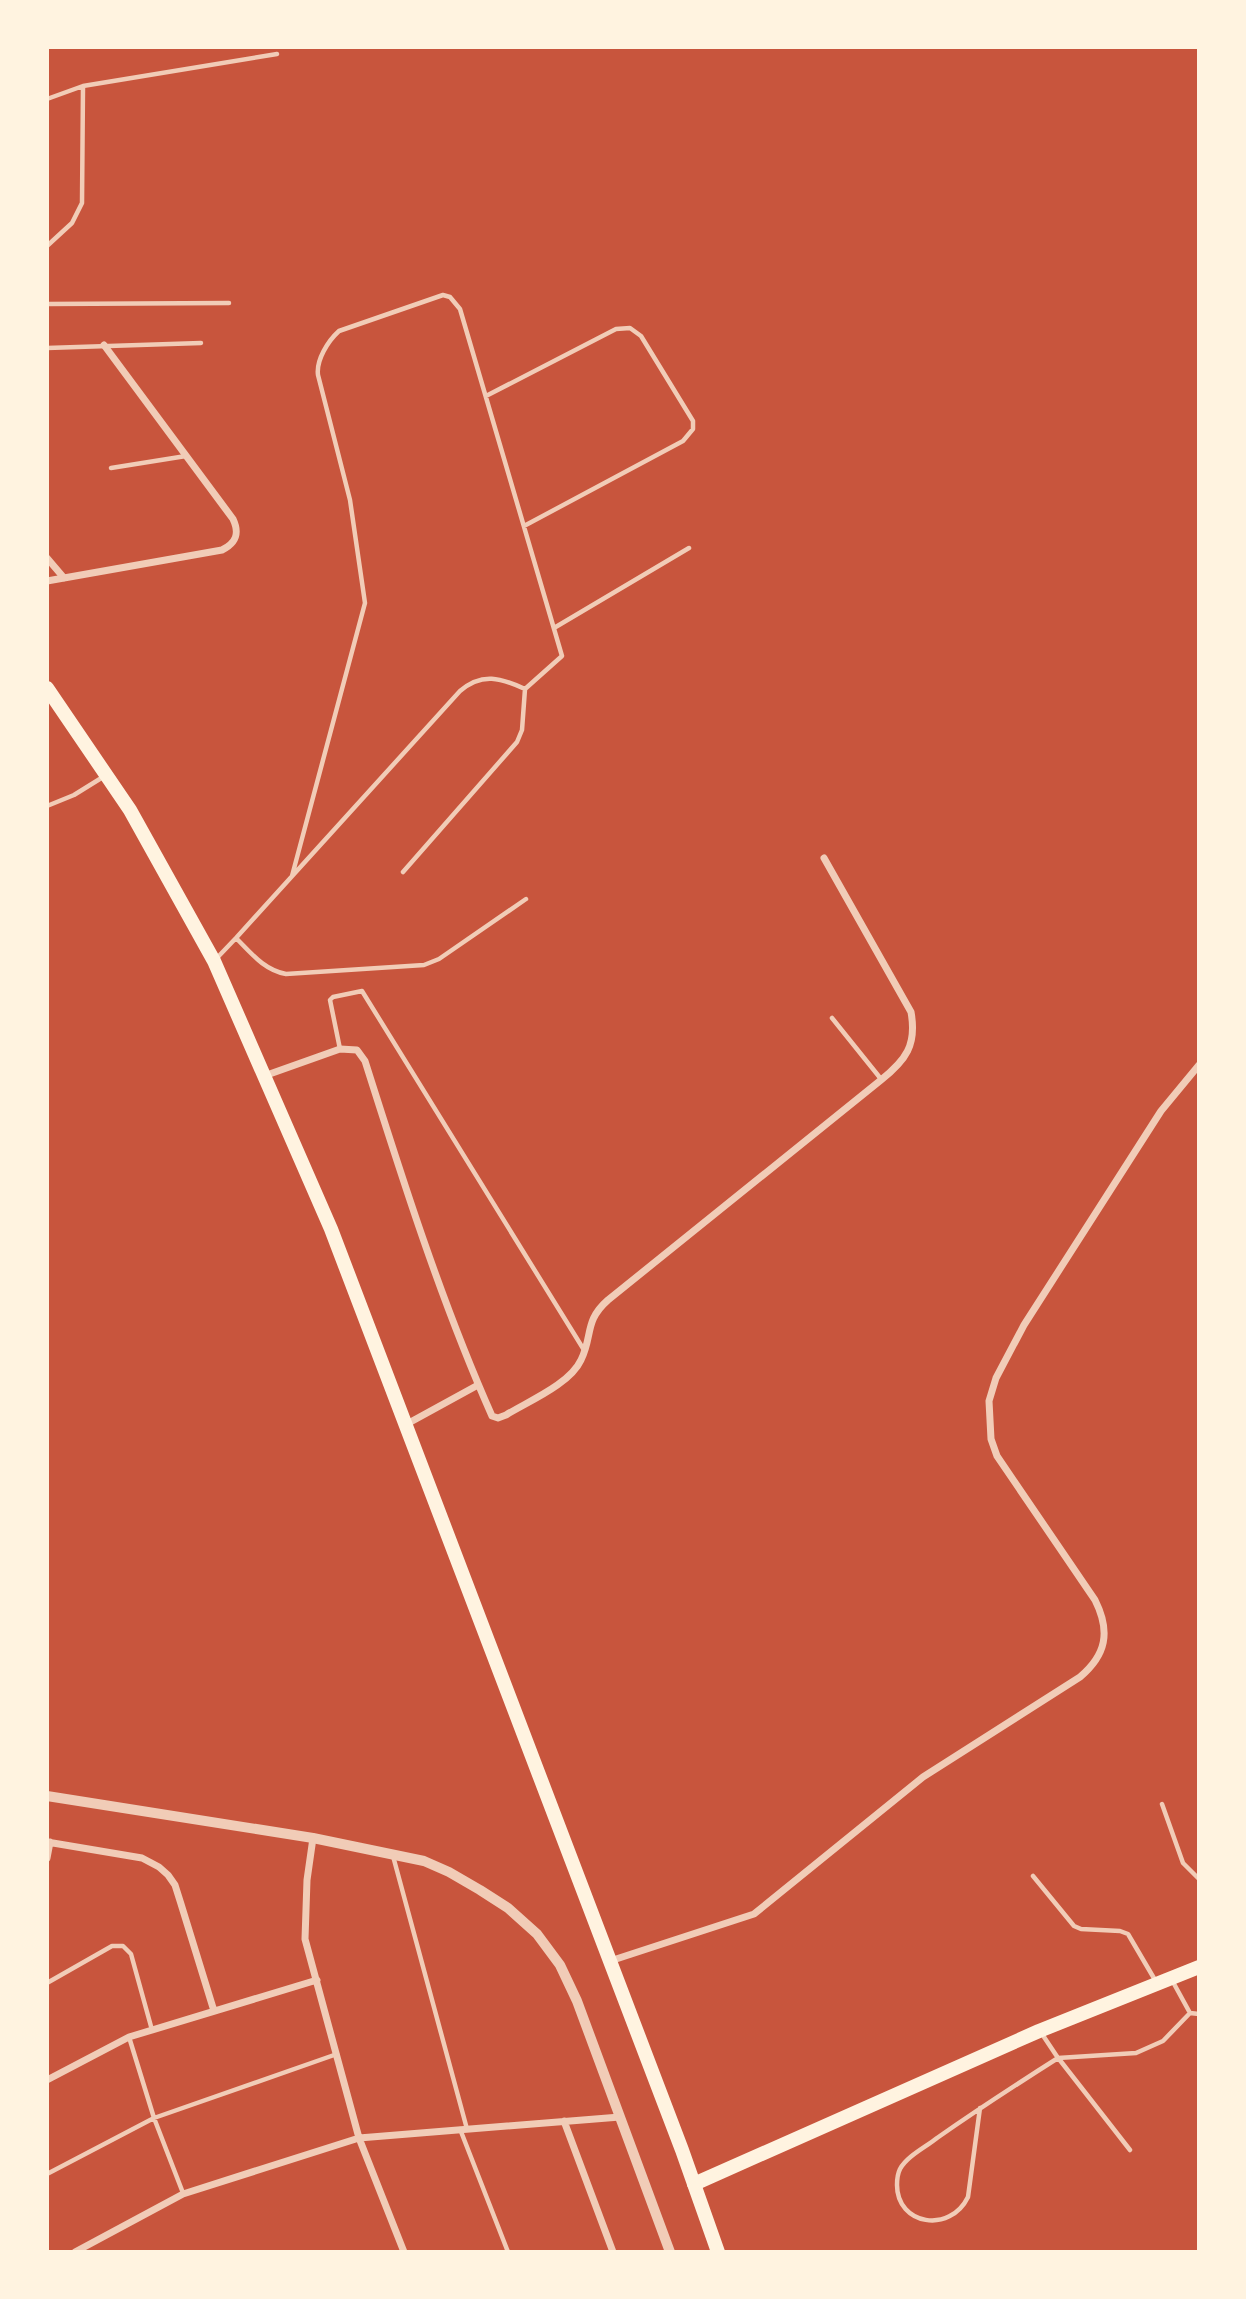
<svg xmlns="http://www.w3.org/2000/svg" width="1246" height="2299" viewBox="0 0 1246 2299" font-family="Roboto,sans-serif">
<rect width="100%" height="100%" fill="#c8553d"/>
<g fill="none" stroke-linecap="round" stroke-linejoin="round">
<path stroke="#f1ccb7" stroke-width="4.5" d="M47,99l36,-13 194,-32
M47,246l25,-23 10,-20 1,-117
M47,304l182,-1
M47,348l154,-5
M486,396l130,-67 14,-1 11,8 52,85v8l-10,12 -159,85
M111,468l75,-12
M554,628l135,-80
M47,806l27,-11 29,-18
M403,872l114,-130 5,-12 3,-41
M236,938c15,15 28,32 50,36l138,-9 15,-6 87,-60
M215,960l21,-22 224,-247c22,-19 41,-13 65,-2l37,-33 -102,-347 -10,-12 -7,-2 -104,36c-11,10 -23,29 -21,44l32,125 15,103 -73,273
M832,1018l49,61
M340,1049l-10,-49 3,-3 29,-6 222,359
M1162,1804l21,59 16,16
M393,1856l74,273
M1033,1876l41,50 7,3 39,2 8,3 27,46
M1173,1982l17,31 9,1
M47,1983l65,-37h11l8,8 21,76
M129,2037l25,81 29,75
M1058,2058l78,-5 27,-12 27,-28
M1059,2059l71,91
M980,2108l-12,89c-18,37 -71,28 -71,-12 0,-5 1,-12 3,-16 7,-13 26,-22 37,-31 40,-28 80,-54 121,-80l-16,-24
M460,2129l48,123
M47,2174l107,-56 183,-64"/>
<path stroke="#f1ccb7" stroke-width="7" d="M47,558l17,20
M47,581l175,-31c14,-7 18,-16 11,-31l-129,-174
M264,1076l76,-27 17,1 8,11c38,120 76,240 127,355l6,2 8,-3c23,-14 64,-31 75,-55 12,-24 3,-39 27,-60l273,-220c25,-20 36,-35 30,-68l-87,-154
M405,1425l73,-40
M313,1838l-6,42 -2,59 54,199 45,114
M47,1842l95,16 17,9 9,8 7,10 6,19 33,107
M47,1858l3,-16
M610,1961l144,-47 169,-137 157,-100c26,-22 31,-45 15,-77l-98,-144 -6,-17 -2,-38 7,-23 28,-53 137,-214 38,-46
M47,2080l82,-43 188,-57
M564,2121l49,131
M75,2252l108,-58 176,-56 261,-21"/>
<path stroke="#f1ccb7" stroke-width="10" d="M47,1796l266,42 111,23 25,11 31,18 28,18 29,26 23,31 17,36 93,251"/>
<path stroke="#fff3e0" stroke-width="14" d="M694,2184l345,-153 160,-64"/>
<path stroke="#fff3e0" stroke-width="14" d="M47,688l83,122 84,151 117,268 351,921 36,102"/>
</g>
<rect width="1246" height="2299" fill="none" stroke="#fff3e0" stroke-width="98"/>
</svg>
